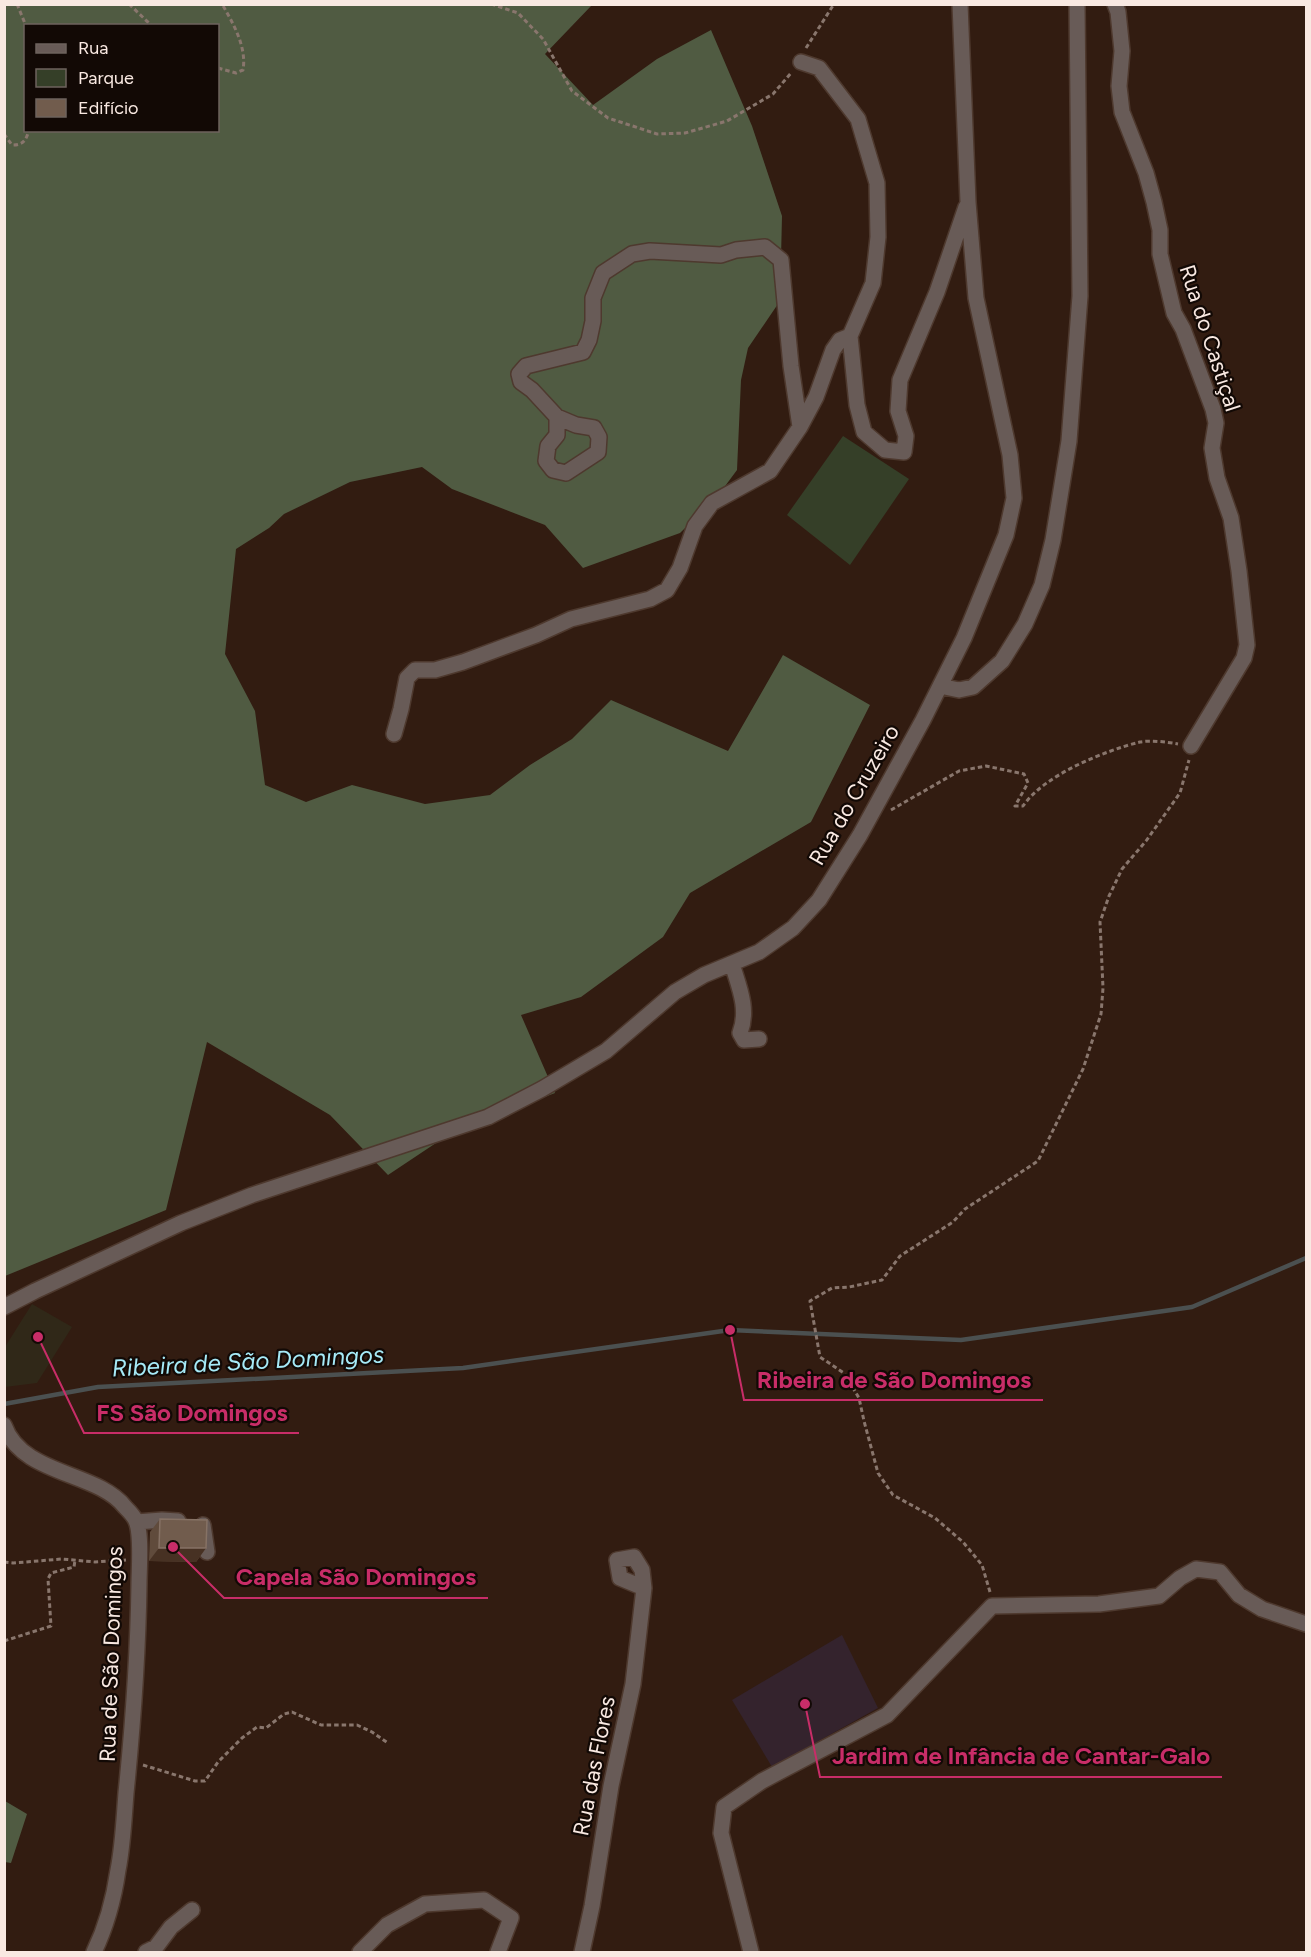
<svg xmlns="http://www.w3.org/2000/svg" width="1311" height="1957" viewBox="0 0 1311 1957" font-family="Figtree,sans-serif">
<rect width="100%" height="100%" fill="#321c11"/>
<path fill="#302818" d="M32,1304l40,23 -35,56 -32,4v-40z"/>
<path fill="#34232d" d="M842,1635l36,73 -106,59 -40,-67z"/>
<path fill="#353f28" d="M843,436l66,43 -59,86 -63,-50z"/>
<path fill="#505b42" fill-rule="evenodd" d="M5,5h587l-47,49 48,51 64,-46 54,-29 41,96 30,90 -2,85 -32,47 -7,32 -4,90 -20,27 -37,36 -97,35 -38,-43 -93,-36 -30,-22 -72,15 -66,32 -15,14 -33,21 -11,105 30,57 10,74 41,17 46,-17 73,19 65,-9 40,-30 42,-26 39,-39 117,51 55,-96 87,50 -59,117 -121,71 -27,44 -82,60 -60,18 34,78 -107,42 -60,40 -58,-60 -123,-73 -41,168 -161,66zM26,26h192v104h-192z
M5,1801l22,13 -16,49 -6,-1z"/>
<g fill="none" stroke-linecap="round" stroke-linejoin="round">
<path stroke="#4b5050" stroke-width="4.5" d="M4,1404l94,-17 365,-19 267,-38 231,10 231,-33 114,-49"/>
<g stroke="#4e392e" stroke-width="18">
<path id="minor" d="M1115,4l3,8 4,39 -3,35 3,26 24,61 8,29 6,28v24l14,59 9,16 30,80 3,14 -4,25 5,30 14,40 8,53 8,74 -3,13 -53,88
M801,62l18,6 39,51 19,64 1,54 -5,46 -23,53
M557,417v18l-9,11 -2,15 7,9 13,3 32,-21 1,-15 -5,-9 -18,-3 -19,-8 -25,-27 -11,-8 -2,-8 7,-8 57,-14 6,-12 4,-19v-23l10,-25 29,-19 18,-3 71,4 15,-5 29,-3 16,13 10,106 9,61
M940,686l19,4 14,-3 29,-26 23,-37 17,-39 11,-45 16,-99 11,-145 -3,-292
M394,734l7,-25 6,-31 8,-8h20l28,-8 73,-27 35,-16 79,-20 17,-9 13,-22 15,-42 17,-23 58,-32 30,-44 16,-30 17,-47 7,-10 10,-4 7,69 7,27 21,18 19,2 2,-16 -8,-25 2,-31 37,-88 29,-85
M732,964c7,23 17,45 8,69l4,7 15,-1
M4,1307l31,-16 146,-68 71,-28 236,-78 54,-28 64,-38 69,-59 29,-17 55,-23 34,-24 26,-28 41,-65 63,-115 41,-82 42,-103 8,-37 -4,-43 -34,-157 -8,-96 -8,-198
M4,1425c18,51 93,46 121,82 4,4 9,9 11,14 6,13 3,48 3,63 -1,70 -6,140 -13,209 -2,25 -3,52 -8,77 -4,28 -12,57 -24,82
M137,1522l25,-2 16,1
M203,1525l4,27
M146,1952l10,-5 15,-20 21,-17
M360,1952l27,-27 38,-21 59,-4 27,18 -13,34
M582,1952l10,-46 19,-120 22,-102 11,-96 -2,-18 -8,-13 -17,3 3,18 24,10
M751,1952l-30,-119 3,-26 38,-26 125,-66 105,-109 107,-2 60,-8 21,-18 16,-9 24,3 19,23 23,14 44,15"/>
</g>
<path stroke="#89766d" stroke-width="3" stroke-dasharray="4.5 3" stroke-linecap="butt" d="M17,4l9,22
M129,4l23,22
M491,4l27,9 25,26 29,52 36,27 49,16 28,-1 42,-12 46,-27 18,-21
M806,48l28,-44
M218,68l18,5 7,-3c4,-23 -10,-47 -21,-66
M4,134l8,11c11,0 14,-4 17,-15
M891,810l68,-39 27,-5 38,8 4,9 -13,23h8c21,-31 81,-55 117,-64 11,-2 27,0 38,2
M4,1562l9,1 49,-4 33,3 31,-2
M990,1592l-8,-27 -19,-23 -28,-24 -42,-23 -15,-22 -14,-52 -5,-23 -15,-25 -24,-16 -10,-56 22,-13 17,-1 33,-7 18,-24 53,-34 12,-13 73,-48 45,-92 18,-55 2,-26 -3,-66 9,-26 13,-27 24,-28 34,-48 9,-33
M4,1641l47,-15 -3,-47 3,-6 23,-6 1,-7
M143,1765l52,16h10l13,-19 24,-24 15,-11 9,1 18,-14 8,-2 29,13h36l15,7 16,11"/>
<use href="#minor" stroke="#685b57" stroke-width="15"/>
</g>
<path fill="#604b3c" d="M160,1519l46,29 -10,14 -47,-1 1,-29z"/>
<path fill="#473123" d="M159,1548h47l-10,14 -47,-1z"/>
<path fill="#715c4d" stroke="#867265" stroke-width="1.5" d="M160,1519l47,1 -1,28h-47z"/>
<g text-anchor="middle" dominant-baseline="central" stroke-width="4.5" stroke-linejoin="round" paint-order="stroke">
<g font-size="22" fill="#f9e9e2" stroke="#120905">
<text transform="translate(1210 338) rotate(72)">Rua do Castiçal</text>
<text transform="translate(854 795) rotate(-60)">Rua do Cruzeiro</text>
<text transform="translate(111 1654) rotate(-88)">Rua de São Domingos</text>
<text transform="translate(594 1766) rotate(-79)">Rua das Flores</text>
</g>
<g font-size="24" font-style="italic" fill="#a6eaf7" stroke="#120905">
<text transform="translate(248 1361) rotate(-3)">Ribeira de São Domingos</text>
</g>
</g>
<path fill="none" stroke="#c82d68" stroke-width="2" d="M730 1330L744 1400H1043M38 1337L84 1433H299M173 1547L224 1598H488M805 1704L820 1777H1222"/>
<g fill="#c82d68" stroke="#120905" stroke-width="2">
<circle cx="730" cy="1330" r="6"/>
<circle cx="38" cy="1337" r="6"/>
<circle cx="173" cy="1547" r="6"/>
<circle cx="805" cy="1704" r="6"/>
</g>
<g font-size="24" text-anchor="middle" font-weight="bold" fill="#c82d68" stroke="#120905" stroke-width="4.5" stroke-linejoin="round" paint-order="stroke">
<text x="894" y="1388">Ribeira de São Domingos</text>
<text x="192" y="1421">FS São Domingos</text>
<text x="356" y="1585">Capela São Domingos</text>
<text x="1021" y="1764">Jardim de Infância de Cantar-Galo</text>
</g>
<rect width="1311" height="1957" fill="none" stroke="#f9e9e2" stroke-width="12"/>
<rect x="24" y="24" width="195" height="108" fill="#120905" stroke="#6e635d" stroke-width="1.5"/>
<rect x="36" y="44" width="30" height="9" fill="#685b57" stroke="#6e635d" stroke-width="1.5"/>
<text x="78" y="54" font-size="18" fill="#f9e9e2">Rua</text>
<rect x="36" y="69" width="30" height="18" fill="#353f28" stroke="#6e635d" stroke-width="1.5"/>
<text x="78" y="84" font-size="18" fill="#f9e9e2">Parque</text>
<rect x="36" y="99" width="30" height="18" fill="#715c4d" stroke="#6e635d" stroke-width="1.5"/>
<text x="78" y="114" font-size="18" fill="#f9e9e2">Edifício</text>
</svg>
